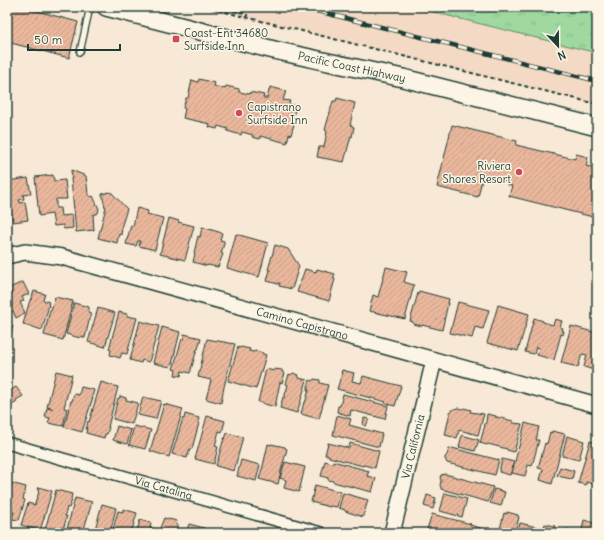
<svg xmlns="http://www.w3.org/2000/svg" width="604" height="540" viewBox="0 0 604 540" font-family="Delius,sans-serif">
<defs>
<pattern id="grass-tufts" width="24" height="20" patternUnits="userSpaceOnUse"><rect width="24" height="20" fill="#9fd99f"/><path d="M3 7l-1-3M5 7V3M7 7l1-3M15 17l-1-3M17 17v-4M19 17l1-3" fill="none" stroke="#88bb8a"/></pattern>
<pattern id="building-hatch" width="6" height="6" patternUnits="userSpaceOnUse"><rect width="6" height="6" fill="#eab79c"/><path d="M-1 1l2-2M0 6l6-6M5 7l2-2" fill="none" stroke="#c89e87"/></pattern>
</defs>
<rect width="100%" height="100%" fill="#f8e9d6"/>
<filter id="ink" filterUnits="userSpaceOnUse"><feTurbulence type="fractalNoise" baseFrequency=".025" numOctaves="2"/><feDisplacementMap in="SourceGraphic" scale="8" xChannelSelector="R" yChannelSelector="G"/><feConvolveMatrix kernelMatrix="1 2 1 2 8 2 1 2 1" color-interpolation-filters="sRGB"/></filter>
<g filter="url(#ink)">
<path fill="#f4dac5" d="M205,7h208l184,46v51z"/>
<path fill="url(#grass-tufts)" stroke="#5f8b6a" d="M413,7h184v46z"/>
<path fill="url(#building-hatch)" stroke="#1f3d34" d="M7,7h15l56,15 -9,36 -62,-16z
M199,79l16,4 -1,3 11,3 1,-3 13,3v3l11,2v-2l14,3 -1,3h4l3,-11 16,4 -3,9 7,1 -1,3 7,2 -4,17 2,1 -3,11 -2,-1 -2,9 -27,-7v3l-8,-2 1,-2 -11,-3 -1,3 -14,-4 1,-2 -10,-3 -1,3 -8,-2 1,-3 -27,-6 2,-9 -2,-1 3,-10h2l4,-18 6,2z
M337,98l18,5 -5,22 4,2 -2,10 -1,-1 -7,26 -27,-5 2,-10h5l3,-16 -2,-1 8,-29h3z
M452,125l65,16 -1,4 59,14 1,-5 12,3 -2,9 11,2v50l-88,-22 3,-10 -5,-1 1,-3 -25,-7 -5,22 -41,-10z
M71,170l15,6 2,18 2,3 3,-1 6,13 -1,4 -5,2 1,15 -18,2 -5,-54h1z
M53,175l1,6 11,-1 2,19h-11v9h4l1,8 11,-1 1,13 -9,1 -1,-4 -9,1 -2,-12 -13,2 -4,-39z
M28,178l3,16 -8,1 1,4 -5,1 1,3 5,-1 3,18 -15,2 -6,-35v-6z
M109,192l3,1 15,16 -6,19h1l-1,7 -2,-1 -2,9 -19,-5 8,-31h-1l-3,-13z
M137,208l11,3 -1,3 16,4 -8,32 -16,-4 1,-5h-2l-2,5 -10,-2 5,-19 2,1z
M169,218l10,3 -1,1 16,4 -9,34 -25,-6z
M202,227l20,6 -2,7 4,1v3l-3,9 2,1 -5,13 -11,-2v1l-14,-4 2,-8 -1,-1 4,-17 2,1z
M236,234l32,9 -9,34 -32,-9z
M275,245l13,4 11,17 -7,23 -13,-3 1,-3h-2v1l-11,-3 3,-11h-2z
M386,267l21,5 -3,10 10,3 -9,34 -36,-8 4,-16 5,2z
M305,269l11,3 1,-3 18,5 -2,4 2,1 -6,22 -32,-9z
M23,282l6,12 -7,3 2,4 -4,1 5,11 -9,5 -3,-7 -6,3v-18l5,-2 -3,-6z
M34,291l11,3 -2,6 6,2 -1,3h1l-7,25 -19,-6 7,-24h1z
M419,291l30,8 -7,31 -20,-5v1l-9,-2v-2l-3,-1 8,-28h1z
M55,297l18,4 -10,39 -19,-5 6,-25h1z
M458,302l31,8 -6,19 -8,-2 -3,11 -22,-5z
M74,303l15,4 -1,5 3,1 -6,25 -4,-2 -1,2 -14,-4z
M498,305l31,9 -11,37 -15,-4 -16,-4z
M98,308l17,5 -10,34 -17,-5z
M119,312l8,2v2l10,2 -10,36 -5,-1 -2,5 -10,-3 1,-5 -2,-1z
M534,318l9,3v1l10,3 2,-6 7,2 -2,6 3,1 -1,3h2l-1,4 -2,-1 -7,26 -17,-5 2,-7 -3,-1 -2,7 -9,-2z
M140,321l19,5 -10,36 -7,-2 -1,3 -11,-3z
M7,325l6,1 -5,19h-1z
M571,326l26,7v25l-3,12 -10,-3 3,-12 -5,-1 -4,13 -17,-4z
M162,327l18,5 -8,32h-1l-1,3 -17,-4z
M184,334l17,4 -3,11h-1l-7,24 -8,-2 -1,5 -6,-1 1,-5 -3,-1 9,-30 1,1z
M207,339l28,5 -11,43 -3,16 -15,-4 5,-19 -13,-3z
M238,347l2,1 1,-1 9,2 -1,2 5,1 1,-1 8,2v1l3,1 -10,34 -28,-8z
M266,369l8,2v-2l8,1 1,3h2l-3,10 -2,-1 -5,25 -17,-5z
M342,370l12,3 -2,8 9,2 2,-7 38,10 -6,20 -10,-3 1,-1 -49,-13 5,-16h-1z
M56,371l16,4 -8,33 3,1 -4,17 -15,-3 2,-5 -5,-1 2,-9 5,1v-1l-5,-1z
M293,373l5,2 1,1v2l8,2 -10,33 -17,-5 3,-11 1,1 4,-13 -2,-1 3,-10 2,1z
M314,379l6,1v3l8,2 -9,34 -18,-5 3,-12 1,1 4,-13h-2l3,-10 2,1z
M101,382l17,5 -10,40h1l-2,7h-2l-1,4 -18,-5 1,-3h-1l2,-9 1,1z
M16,387l7,9 -7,4 1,2 -10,6v-16z
M81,387l13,3 -2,7h1l-11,35 -18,-5 7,-26h1l2,-7 5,1z
M343,394l45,12 -3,13 -34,-9 -1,6 -13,-4 1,-6h2z
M120,396l6,2v2l12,3 -6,21 -19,-5 5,-21h2z
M143,397l18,4 -5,18 -18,-4z
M164,404l19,5 -14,48 -19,-6z
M458,408l5,1 1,-1 7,2 -1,2 14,2 -6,21 -19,-5 -2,8 -12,-3 5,-23 4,-3z
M185,414l14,4 -1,5h1l-7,26h-2l-3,9 -15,-4 11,-36 1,1z
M487,414l9,2v2l1,-1 16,4v2l9,1 -8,28 -7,-2v-1l-19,-5 -1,1 -7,-2 5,-18 -1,-1 2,-1z
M337,415l14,4 -2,6 33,9 -3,13 -46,-12z
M207,416l18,5 -3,11 -3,-1 -4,15 3,1 -4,17 -19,-5z
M364,418l5,1 -3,7 -3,-1z
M525,423l14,4 -3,13h3l-7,26 -4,-1 -3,11 -13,-3z
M117,426l14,4 -4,14 -14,-4z
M134,426l17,4 -6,19 -16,-4z
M552,431l13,3 -13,50 -12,-4 3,-11 -5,-1 7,-25 2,1 3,-12 2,1z
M227,433l16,4 -9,34 -18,-5 8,-28 1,1z
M462,435l17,5 -4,11 -16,-4z
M567,436l17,5 -5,19 -17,-4z
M590,441l7,2v42l-11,-3v3l-8,-2z
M328,443l21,5 1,-5 29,8 -4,17 -11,-3 -1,1 -34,-9v-2h-4z
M268,444l3,1v-1l14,3v1l2,1 -6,22 -3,13 -19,-5 4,-13z
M452,448l47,12 -4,15 -48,-12 -2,-4v-2l2,-2 2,-6h2z
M502,459l12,3 -4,13 -11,-3z
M241,460l19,5 -4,16 -19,-5z
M325,461l7,2 1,-2 36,10 -2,5 9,2 -4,14 -39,-10v-1l-5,-1v-2l-7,-2z
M285,462l20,5 -6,25 -15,-4 2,-8 -6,-2z
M560,467l14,4 -2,8 -15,-3z
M445,474l48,13 -5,15 -47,-13v-2l-1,-1 1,-6 -1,-2 1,-3z
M11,483l15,4 -3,12 2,1 -6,20 -7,-1 2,-7 -7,-2 1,-4 -1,-1v-14h2z
M315,485l26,7 -4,15 -7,-1v1l-19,-5z
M39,487l13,4 -12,40 -19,-6 7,-22 7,2 1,-6h1l2,-8h-1z
M494,489l11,3 -4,14 -11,-3z
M56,490l16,4 -1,5 1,1 -3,8 -2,-1 -2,9h2l-5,17h-6l-11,-3z
M343,493l25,7 -5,17 -18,-6v-1l-6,-2z
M445,493l22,6 -5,18 -22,-6z
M427,495l9,3 -3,11 -9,-3z
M597,496v12l-3,-1z
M75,498l17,4 -8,27 -1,4h-4l-12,-4z
M102,504l14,4 -6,25h-16z
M123,509l14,4 -6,20 -18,-4 5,-18 5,1z
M507,512l11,3v2h1l-4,16 -15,-4 4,-16 3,1z
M432,514l39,10 -1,1 14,4 -1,3 3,1 -60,-1z
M164,518l13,3 -1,4 2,1 -3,7h-17z
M140,520l11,3 -1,5 6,1 -1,4h-16v-2h-2z
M584,520l13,4v9h-13v-2l-2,-1z
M520,523l21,5 -2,5h-21z
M189,524l15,4 -1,5h-17z
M545,524l10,2 -1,4 8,3h-21l2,-6h1z
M567,529l9,3v1h-10z"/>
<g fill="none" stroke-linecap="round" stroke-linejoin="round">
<g stroke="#1f3d34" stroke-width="8">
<path id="lane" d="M80,52l10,-45"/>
</g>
<g stroke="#1f3d34" stroke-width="14">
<g id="street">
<path id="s1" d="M7,443l314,90"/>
</g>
</g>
<g stroke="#1f3d34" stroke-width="18">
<g id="secondary">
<path id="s2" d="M7,256l18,-4 37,5 535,148"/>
<path id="s3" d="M392,533l42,-173"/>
</g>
</g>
<g stroke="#1f3d34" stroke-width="20">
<g id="primary">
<path id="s4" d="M106,7l168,43 54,12 75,16 194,49"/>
</g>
</g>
<path stroke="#1f3d34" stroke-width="2" stroke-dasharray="4 3" stroke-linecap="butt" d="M205,7l392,97
M220,7l27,7v3"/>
<use href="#lane" stroke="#fcf5e5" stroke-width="5.5"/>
<use href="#street" stroke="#fcf5e5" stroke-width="11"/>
<use href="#secondary" stroke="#fcf5e5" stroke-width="15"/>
<use href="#primary" stroke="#fcf5e5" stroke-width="17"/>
<g stroke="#1f3d34" stroke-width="4.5">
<path id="rail" d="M301,7l296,74"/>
</g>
<use href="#rail" stroke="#fcf5e5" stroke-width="3" stroke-dasharray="9" stroke-linecap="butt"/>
</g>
</g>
<g fill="#d1495b" stroke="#fcf5e5" stroke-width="1.5">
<rect x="172" y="35" width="8" height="8" rx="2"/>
<circle cx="239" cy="113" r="4"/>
<circle cx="519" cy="172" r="4"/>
</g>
<g text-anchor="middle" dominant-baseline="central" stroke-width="3" stroke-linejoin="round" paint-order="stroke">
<g font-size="11" fill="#1f3d34" stroke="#fcf5e5" text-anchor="start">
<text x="184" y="33">Coast-Ent 34680<tspan x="184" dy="13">Surfside Inn</tspan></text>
<text x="247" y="107">Capistrano<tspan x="247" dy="13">Surfside Inn</tspan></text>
<text x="511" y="166" text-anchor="end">Riviera<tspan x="511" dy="13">Shores Resort</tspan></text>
</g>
<g font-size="11" fill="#1f3d34" stroke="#fcf5e5">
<text stroke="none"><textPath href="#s4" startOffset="253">Pacific Coast Highway</textPath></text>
<text stroke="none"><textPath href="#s2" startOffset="305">Camino Capistrano</textPath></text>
<text stroke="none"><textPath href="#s3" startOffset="89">Via California</textPath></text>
<text stroke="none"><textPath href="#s1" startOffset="163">Via Catalina</textPath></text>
</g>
</g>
<rect width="604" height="540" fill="none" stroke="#fcf5e5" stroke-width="24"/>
<rect x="12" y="12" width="580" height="516" fill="none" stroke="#1f3d34" stroke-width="1.5" filter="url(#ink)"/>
<g transform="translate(558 46) rotate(158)" stroke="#fcf5e5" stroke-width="3" paint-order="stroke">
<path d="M0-3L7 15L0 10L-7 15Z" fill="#1f3d34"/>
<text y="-6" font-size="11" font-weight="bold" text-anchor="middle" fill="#1f3d34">N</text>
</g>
<path d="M28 44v6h92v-6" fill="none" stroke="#1f3d34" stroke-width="2"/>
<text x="34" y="44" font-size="12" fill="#1f3d34" stroke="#fcf5e5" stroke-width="3" paint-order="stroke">50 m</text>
</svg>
